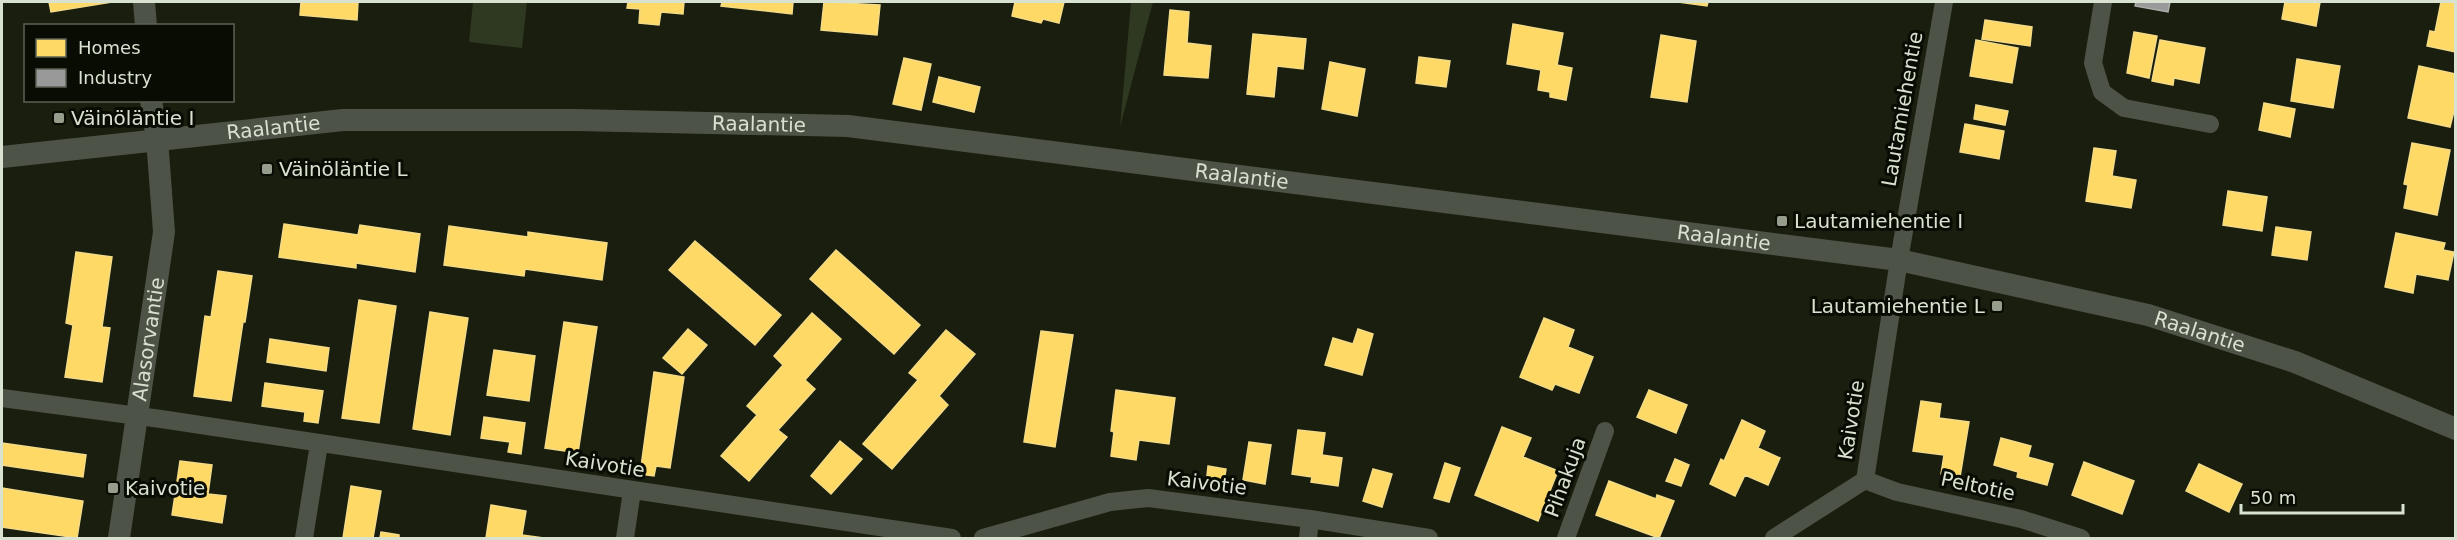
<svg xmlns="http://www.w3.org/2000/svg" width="2457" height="540" viewBox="0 0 2457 540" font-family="'DejaVu Sans',sans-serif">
<rect width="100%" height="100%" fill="#191e0f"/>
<path fill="#2f3820" d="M473,2h54l-5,46 -53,-6z
M1131,2h22l-33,125z"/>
<path fill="#ffd966" stroke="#f4db86" stroke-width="1.5" d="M49,2h63l-61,10z
M301,2h57l-1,18 -57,-5z
M628,2h56l-1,12 -22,-2 -2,13 -20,-2 1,-14 -13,-1z
M722,2h71l-1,12 -71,-8z
M824,2l56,3 -3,30 -56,-5z
M1015,2h49l-5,21 -16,-4 -2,4 -29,-7z
M1678,2h30l-1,4z
M2285,2h35l-4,24 -34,-7z
M2441,2h15v50l-29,-6 3,-15 5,1z
M1170,10l19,2 -2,31 24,3 -3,32 -44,-3z
M1985,20l47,7 -2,19 -48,-7z
M1513,24l50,9 -6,32 15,3 -6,32 -16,-3v-5l-12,-2 3,-20 -34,-6z
M2134,32l23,4 -8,42 -22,-5z
M1253,34l53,5 -3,30 -26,-3 -3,31 -27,-3z
M1661,35l35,6 -9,61 -36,-5z
M1976,40l42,8 -6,35 -42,-7z
M2160,40l45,8 -6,35 -25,-5 -1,7 -21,-4z
M1419,57l31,4 -4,26 -30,-4z
M904,58l27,6 -10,46 -28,-6z
M2297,59l43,7 -7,42 -42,-7z
M1330,62l35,7 -8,47 -35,-7z
M2419,66l37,8v29l-6,24 -42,-9z
M939,77l41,10 -6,25 -41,-10z
M2264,103l31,6 -5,28 -31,-7z
M1976,105l32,6 -3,14 -31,-6z
M1965,124l39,7 -5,28 -39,-7z
M2412,143l38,7 -13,65 -33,-7 4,-23 -4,-1z
M2094,148l22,3 -4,25 24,4 -5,28 -45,-7z
M2228,191l39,6 -5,34 -39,-6z
M284,224l74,11 2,-10 60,9 -5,38 -59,-9v5l-77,-11z
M449,226l79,11v-5l79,11 -5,37 -77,-11 -1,7 -80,-11z
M2276,227l35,5 -4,28 -35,-5z
M2396,233l49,10 -2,7 11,2 -6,28 -32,-6 -3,19 -28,-6z
M695,241l86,74 -26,30 -86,-75z
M836,250l84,75 -26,29 -84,-75z
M76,252l36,5 -10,70 8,1 -8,54 -37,-5 8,-52 -7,-2z
M218,271l34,5 -7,46h-2l-12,79 -37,-5 11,-80 6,1z
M359,300l37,6 -17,117 -37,-5z
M430,312l38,6 -18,117 -37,-6z
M812,313l29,26 -36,41 10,9 -37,41 9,7 -38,44 -28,-25 36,-41 -10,-9 36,-41 -9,-9z
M1544,318l30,12 -6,17 25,10 -14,36 -24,-9 -3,6 -32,-13z
M564,322l33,5 -19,126 -33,-5z
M688,329l19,16 -25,29 -19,-16z
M1358,329l15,5 -11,41 -37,-10 8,-27 20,6z
M946,330l29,24 -36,42 9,9 -56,64 -29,-25 55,-64 -9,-7z
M1041,331l32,4 -18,112 -31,-5z
M270,339l59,9 -3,23 -59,-9z
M494,350l41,6 -6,45 -42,-6z
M654,372l30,5 -14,91 -14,-2 -2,10 -14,-2z
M265,383l58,8 -5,32 -14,-2 1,-9 -43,-6z
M1116,390l59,8 -6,46 -30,-4 -3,20 -25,-4 3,-24 -3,-1z
M1649,390l38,15 -11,28 -39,-16z
M1921,401l20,3 -2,14 30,4 -9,55 -19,-3 3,-19 -31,-4z
M484,417l41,6 -4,31 -13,-2 2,-10 -29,-4z
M1742,420l23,11 -7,17 22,10 -12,27 -23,-10 -10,21 -25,-12 11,-25 3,2z
M1502,427l29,11 -8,19 35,14 -20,50 -63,-26z
M1298,430l27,3 -3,22 20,3 -4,28 -27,-4 1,-5 -20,-3z
M2001,438l30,8 -3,11 25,7 -6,21 -30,-8 1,-5 -24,-7z
M840,441l22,18 -31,35 -20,-18z
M1249,442l22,3 -6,39 -22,-4z
M2,443l84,12 -3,22 -81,-12z
M1675,459l14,6 -8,21 -15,-5z
M180,461l32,4 -4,29 18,2 -4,27 -50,-8z
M2084,462l50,19 -12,33 -50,-19z
M1445,463l15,5 -11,34 -15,-4z
M2199,464l43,20 -13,28 -43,-21z
M1208,466l18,3 -3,18 -17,-2z
M1373,469l19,5 -10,33 -19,-6z
M1609,481l47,18 1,-4 17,6 -15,37 -63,-23z
M351,486l30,5 -8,47h-30z
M2,488l81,13 -6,37 -75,-11z
M491,505l35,6 -4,24 22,3h-58z
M381,532l18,3v3h-19z"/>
<path fill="#999" stroke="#acafaa" stroke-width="1.5" d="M2136,2h34l-2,10 -33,-6z"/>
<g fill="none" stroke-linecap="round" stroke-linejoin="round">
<path stroke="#4e5347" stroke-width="18" d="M2103,2l-10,61 9,29 22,16 86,16
M2,398l159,21 791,119
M1865,480l32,12 124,27 60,19
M304,538l15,-94
M625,538l7,-47
M983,538l127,-36 38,-4 162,21 119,19
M1308,538l2,-19
M1566,538l39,-107
M1774,538l91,-58 34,-220 45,-258"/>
<g stroke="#4e5347" stroke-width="22">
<path d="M144,2l2,24"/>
<path id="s1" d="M2,157l341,-37h234l271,6 1051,134 249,55 147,47 161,67"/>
<path id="s2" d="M119,538l45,-306 -7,-93 -6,-39"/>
</g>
</g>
<g fill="#969d8c" stroke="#080c03" stroke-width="2">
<rect x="53" y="112" width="12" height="12" rx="3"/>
<rect x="261" y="163" width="12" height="12" rx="3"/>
<rect x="1776" y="215" width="12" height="12" rx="3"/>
<rect x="1991" y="300" width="12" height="12" rx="3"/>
<rect x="107" y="482" width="12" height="12" rx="3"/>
</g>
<g text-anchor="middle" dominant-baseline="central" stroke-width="6" stroke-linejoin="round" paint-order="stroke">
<g font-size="20" fill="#d9e1d0" stroke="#080c03">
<text transform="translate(1902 109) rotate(-80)">Lautamiehentie</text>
<text stroke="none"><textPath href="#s1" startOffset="759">Raalantie</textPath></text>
<text stroke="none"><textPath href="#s1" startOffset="273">Raalantie</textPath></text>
<text stroke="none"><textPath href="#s1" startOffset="1245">Raalantie</textPath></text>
<text stroke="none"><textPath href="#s1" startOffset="1731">Raalantie</textPath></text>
<text stroke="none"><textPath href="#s1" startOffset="2217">Raalantie</textPath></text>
<text stroke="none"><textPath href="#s2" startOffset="201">Alasorvantie</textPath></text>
<text transform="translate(1851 420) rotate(-81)">Kaivotie</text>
<text transform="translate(605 464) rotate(9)">Kaivotie</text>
<text transform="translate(1565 477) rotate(-70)">Pihakuja</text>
<text transform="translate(1207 483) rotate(7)">Kaivotie</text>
<text transform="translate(1978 486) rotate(12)">Peltotie</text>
</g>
<g font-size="20" fill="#d9e1d0" stroke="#080c03" text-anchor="start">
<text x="71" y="118">Väinöläntie I</text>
<text x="279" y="169">Väinöläntie L</text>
<text x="1794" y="221">Lautamiehentie I</text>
<text x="1985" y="306" text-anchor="end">Lautamiehentie L</text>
<text x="125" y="488">Kaivotie</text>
</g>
</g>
<rect width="2457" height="540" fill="none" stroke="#d9e1d0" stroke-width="6"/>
<rect x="24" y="24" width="210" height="78" fill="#080c03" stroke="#5c6155" stroke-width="1.5"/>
<rect x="36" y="39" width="30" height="18" fill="#ffd966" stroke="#5c6155" stroke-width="1.5"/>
<text x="78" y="54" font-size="18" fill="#d9e1d0">Homes</text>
<rect x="36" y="69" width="30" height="18" fill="#999999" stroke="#5c6155" stroke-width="1.5"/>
<text x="78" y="84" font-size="18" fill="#d9e1d0">Industry</text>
<path d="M2241 504v9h162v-9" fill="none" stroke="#d9e1d0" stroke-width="3"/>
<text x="2250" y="504" font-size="18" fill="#d9e1d0" stroke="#080c03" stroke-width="4.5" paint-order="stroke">50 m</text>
</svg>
